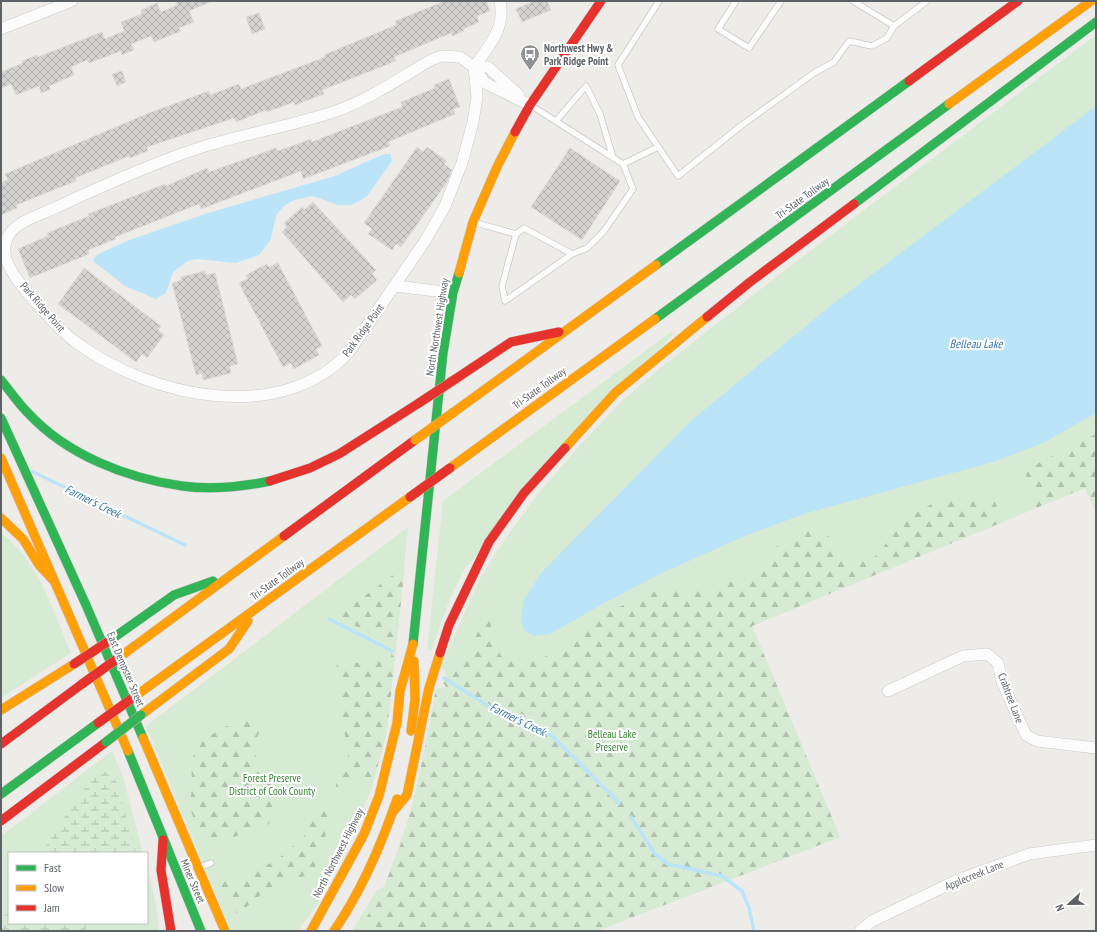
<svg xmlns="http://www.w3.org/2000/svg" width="1097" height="932" viewBox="0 0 1097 932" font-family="'PT Sans Narrow',sans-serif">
<defs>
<pattern id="forest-firs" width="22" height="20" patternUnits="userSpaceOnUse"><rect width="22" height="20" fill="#d7ead3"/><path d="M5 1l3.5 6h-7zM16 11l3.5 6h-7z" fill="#b2c1af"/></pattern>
<pattern id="wetland-marsh" width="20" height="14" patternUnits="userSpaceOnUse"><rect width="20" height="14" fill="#d7ead3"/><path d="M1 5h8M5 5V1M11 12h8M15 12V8" fill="none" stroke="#b2c1af"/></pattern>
<pattern id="building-cross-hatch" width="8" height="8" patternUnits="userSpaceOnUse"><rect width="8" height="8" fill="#d4d3d1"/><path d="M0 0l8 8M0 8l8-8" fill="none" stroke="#afafad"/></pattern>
</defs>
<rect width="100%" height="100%" fill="#eeece8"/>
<path fill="#d7ead3" d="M1096,35v478l-11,-25 -333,138 88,211 -243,94h-245l25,-41 7,-3 19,-52 15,-47 18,-99 11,-2 -4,-4 3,-11 -6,-4 40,-90 26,-40 31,-43 43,-50 42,-44 37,-32 135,-106z
M672,331l1,3 -208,234 -15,31 -19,52 -4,-2 16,-148z
M408,527l-21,204 -15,56 -22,56 -31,59 -21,29h-67l-85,-205z
M1,533c38,28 52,78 70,120l-70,45z
M112,751l11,26 20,76h-134v70h138v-57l9,38 3,27h-158v-95z"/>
<path fill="url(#forest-firs)" d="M1096,434v79l-11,-25 -49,20 -9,-24 -1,-10 7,-8z
M959,498l10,3 26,1 8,20 -251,104 88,211 -243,94h-239c9,-15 19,-29 26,-45 29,-62 39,-130 52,-197l11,-1 -4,-5 3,-11 16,-6 26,-55 5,26 8,19 13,7 15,-1 24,-8 48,-39 59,-26 13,-4 13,5 17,-1 54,-14 19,-28 15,-9 26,-10c27,15 17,36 58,29l32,-39 32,-18z
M405,566l-18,165 -15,56 -14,-6 -22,7c-1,-9 7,-14 14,-19l-14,-95 1,-9c18,-5 37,1 54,-8l2,-12 -59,-30 8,-2z
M259,718l3,9 -7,14 1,17 21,37 1,20 -11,10 -56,20 -8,-6 -14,-32 4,-23 -3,-22 11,-19 20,-15 29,-9z
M325,809l5,10 -11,40 -8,15 -33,10 -12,6 -28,24c-11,-7 -17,-28 -21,-40l4,-3 7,13 10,1 17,-13 24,-14 24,-20 8,-17z"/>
<path fill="url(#wetland-marsh)" d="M110,771l7,13 19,69h-95l35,-54 22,-26z
M9,910v13h80l-4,8h-84v-9z"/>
<path fill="#bce4f8" d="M1096,106v307l-53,30 -50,19 -186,51 -60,22 -85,38 -56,29 -56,32 -16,2 -9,-5 -4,-8 2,-21 18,-29 150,-152 139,-115z
M384,154h6l2,7 -25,35 -9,6 -8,3h-12l-25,-9 -19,4 -10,6 -7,8 -7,27 -11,14 -23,8 -39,-4 -9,2 -15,11 -7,21 -10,6 -31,-13 -31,-24 -1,-3 5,-5 34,-15 76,-26 127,-37z"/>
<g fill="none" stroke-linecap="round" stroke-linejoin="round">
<path stroke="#bce4f8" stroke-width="3.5" d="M33,472l152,73
M329,619l63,32
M444,678c19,12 36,24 56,34 17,9 37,14 53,25l66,66
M631,817l24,37 13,10 54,12 20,15 7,17 5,23"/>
</g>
<path fill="url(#building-cross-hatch)" stroke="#dddbd8" d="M176,1h36l-23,10 5,11 -15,6 2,3 -27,11 -3,-6 -20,8 3,6 -12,5 -1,-4 -32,12 -2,-3 -16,7 3,8 -25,11 2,3 -10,4 -2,-7 -23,9 -5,-11 -10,4v-16l22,-9 -1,-2 15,-6 1,2 64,-25 3,7 19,-8 -3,-9 21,-8 -1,-4 16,-7 4,9 16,-7z
M445,1h41l4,10 -13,5 2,6 -16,7 1,2 -12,5 -1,-3 -57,24 2,4 -74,29 2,4 -29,11 -1,-3 -27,10 -1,-2 -30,12 -2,-4 -87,29 1,4 -18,7 -1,-2 -42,17 -12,5 1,3 -60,24 1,3 -16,7v-32l7,-3 -3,-6 144,-61 60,-22 1,4 29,-11 2,5 84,-32 -1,-2 72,-30 -1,-4z
M534,1h13l4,9 -29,12 -6,-13z
M259,13l6,16 -13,5 -6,-17z
M122,71l4,11 -9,4 -5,-12z
M449,79l11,28 -7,2 2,5 -67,28 2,4 -87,33 -2,-8 -100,38 -2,-5 -84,33 1,2 -28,11 1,4 -59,24 -12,-29 30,-13 -1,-3 42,-17 -1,-2 77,-30 1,2 41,-18 2,4 67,-24 2,3 33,-12 1,3 10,-4 80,-31 -1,-5 34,-14 -1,-3z
M417,147l6,5 4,-5 20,14 -3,3 8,6 -5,12 -46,65 -5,-3 -4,6 -24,-16 4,-5 -8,-6z
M570,148l50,33 -38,59 -51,-33z
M313,202l63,68 -4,4 5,6 -22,19 -4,-4 -8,7 -61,-70 5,-5 -3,-4 18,-16 2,3z
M278,263l44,83 -6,3 3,6 -25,14 -3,-6 -8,4 -44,-84 9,-4 -2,-4 21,-11 2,3z
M84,268l77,58 -3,4 6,5 -17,23 -5,-4 -6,8 -78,-58z
M205,271l1,4 9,-2 23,91 -8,2 1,7 -28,7 -1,-7 -6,2 -24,-92 10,-3 -1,-3z"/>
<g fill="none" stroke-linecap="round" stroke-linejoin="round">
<g stroke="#c9c9c9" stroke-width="7">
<path id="lane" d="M659,1l-41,64 20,52 40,59 64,-51 72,-52 20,-11 15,-21 23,5 15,-8 7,-12
M736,1l-18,28 31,19 32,-47
M853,1l41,25 33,-25
M532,106l91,58
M556,121l30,-35 14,28 13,44
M473,222l43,12 -14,52 3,15 67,-47 15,-6 17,-17 29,-42 -10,-25 35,-17
M516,234l8,-6 48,26
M200,867l11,-4"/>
</g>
<g stroke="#c9c9c9" stroke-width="12">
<path id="street" d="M1,29l71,-28
M474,67l3,30 -4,25 -11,41 -17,43 -20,35 -76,111c-68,74 -199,45 -272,-9 -14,-10 -26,-23 -38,-37 -11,-12 -32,-36 -34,-52 -1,-7 1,-16 5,-21 10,-13 33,-19 47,-26 47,-22 96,-44 145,-60 44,-14 91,-21 134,-36 34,-12 64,-33 95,-51l10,-4 19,1 14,10 11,16 45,22
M474,67c15,-21 32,-39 26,-66
M474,67h14l31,28
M395,286l58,7
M888,691l75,-35 24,-2 11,9 4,19 24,53 11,6 59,7
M860,931l12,-10 86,-41 71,-26 67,-9"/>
</g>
<g stroke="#cacaca" stroke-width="10">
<path id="fast" d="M854,204l242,-182
M656,265l253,-184
M655,319l294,-215
M1,380c9,11 17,23 27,33 39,42 98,65 154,73 29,4 59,1 88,-5
M1,418l85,187 57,133
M109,641l65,-46 39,-14
M413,644l30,-291 10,-60 6,-20
M128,751l73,180
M1,794l97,-71"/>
</g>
<g stroke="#cacaca" stroke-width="10">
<path id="slow" d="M949,104l142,-103
M459,273l14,-51 24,-55 18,-35
M454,412l202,-147
M565,448l50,-55 92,-76
M1,458l127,293
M450,468l205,-149
M1,518l22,21 16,26 16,17
M117,659l167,-123
M134,697l276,-200
M1,710l73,-46
M141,715l88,-66 19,-28
M411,731l4,-31 -1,-39
M143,738l82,193
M393,812l14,-17 22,-107 11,-35
M311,931l53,-97 15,-38 18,-73 3,-32 13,-47
M334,931c28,-41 47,-85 63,-132"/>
</g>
<g stroke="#cacaca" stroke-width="10">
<path id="jam" d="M909,81l109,-80
M515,132l15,-27 71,-104
M707,317l43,-35 104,-78
M457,378l54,-36 48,-10
M270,481l40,-13 29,-14 80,-51
M284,536l131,-96
M440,653l9,-28 40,-83 35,-49 41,-45
M1,744l81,-60
M1,821l105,-79
M163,840l-2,30 10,61"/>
</g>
<use href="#lane" stroke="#fcfcfc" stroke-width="5.5"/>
<use href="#street" stroke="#fcfcfc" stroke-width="11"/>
<use href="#fast" stroke="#30b455" stroke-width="9"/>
<use href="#slow" stroke="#ff9f0a" stroke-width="9"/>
<use href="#jam" stroke="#e5322d" stroke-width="9"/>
<g stroke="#c6b394" stroke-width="10" stroke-linecap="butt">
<path id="fast-bridge" d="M106,742l35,-27"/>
</g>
<g stroke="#c6b394" stroke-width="10" stroke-linecap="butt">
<path id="slow-bridge" d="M415,440l39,-28"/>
</g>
<g stroke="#c6b394" stroke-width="10" stroke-linecap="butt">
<path id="jam-bridge" d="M419,403l38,-25
M410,497l40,-29
M74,664l35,-23
M82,684l35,-25
M98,723l36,-26"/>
</g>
<use href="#fast-bridge" stroke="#30b455" stroke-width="9"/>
<use href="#slow-bridge" stroke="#ff9f0a" stroke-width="9"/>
<use href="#jam-bridge" stroke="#e5322d" stroke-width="9"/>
</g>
<defs>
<g id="bus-pin" transform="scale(1)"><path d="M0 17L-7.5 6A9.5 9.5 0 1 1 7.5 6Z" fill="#909294" stroke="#fff"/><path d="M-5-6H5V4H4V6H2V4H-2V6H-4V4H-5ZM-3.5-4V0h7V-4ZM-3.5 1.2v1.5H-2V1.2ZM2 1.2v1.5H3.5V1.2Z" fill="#fff"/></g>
</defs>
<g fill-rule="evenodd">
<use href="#bus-pin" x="530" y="54"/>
</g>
<g text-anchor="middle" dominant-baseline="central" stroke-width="4" stroke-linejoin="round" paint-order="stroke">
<g font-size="11" font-weight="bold" fill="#5d6267" stroke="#fff" text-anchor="start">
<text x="544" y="48">Northwest Hwy &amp;<tspan x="544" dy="13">Park Ridge Point</tspan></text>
</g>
<g font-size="11" fill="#5d6267" stroke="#fff">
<text transform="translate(802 198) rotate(-36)">Tri-State Tollway</text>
<text transform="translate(43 307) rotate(49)">Park Ridge Point</text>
<text transform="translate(437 327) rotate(-81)">North Northwest Highway</text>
<text transform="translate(363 330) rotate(-54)">Park Ridge Point</text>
<text transform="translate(539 388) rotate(-36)">Tri-State Tollway</text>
<text transform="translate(277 579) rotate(-36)">Tri-State Tollway</text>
<text transform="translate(126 669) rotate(67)">East Dempster Street</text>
<text transform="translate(1011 698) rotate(69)">Crabtree Lane</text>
<text transform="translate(338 853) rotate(-63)">North Northwest Highway</text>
<text transform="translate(974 875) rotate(-22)">Applecreek Lane</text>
<text transform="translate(193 881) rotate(67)">Miner Street</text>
</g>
<g font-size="11" fill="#348230" stroke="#fff">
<text x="612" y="734">Belleau Lake<tspan x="612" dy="13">Preserve</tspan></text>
<text x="272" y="778">Forest Preserve<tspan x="272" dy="13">District of Cook County</tspan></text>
</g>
<g font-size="12" font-style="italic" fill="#3977a4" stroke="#fff">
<text x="976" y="343">Belleau Lake</text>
<text transform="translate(93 501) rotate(26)">Farmer's Creek</text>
<text transform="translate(518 719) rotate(26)">Farmer's Creek</text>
</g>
</g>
<rect width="1097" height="932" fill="none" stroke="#5d6267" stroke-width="4"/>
<rect x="8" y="852" width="140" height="72" fill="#ffffff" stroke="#bec0c2"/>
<rect x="16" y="865" width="20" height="6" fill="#30b455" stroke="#bec0c2"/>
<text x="44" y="872" font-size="12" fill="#5d6267">Fast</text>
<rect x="16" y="885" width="20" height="6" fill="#ff9f0a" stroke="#bec0c2"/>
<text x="44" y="892" font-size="12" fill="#5d6267">Slow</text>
<rect x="16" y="905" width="20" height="6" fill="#e5322d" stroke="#bec0c2"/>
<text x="44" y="912" font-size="12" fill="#5d6267">Jam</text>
<g transform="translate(1069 904) rotate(248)" stroke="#ffffff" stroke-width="3" paint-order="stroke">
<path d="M0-3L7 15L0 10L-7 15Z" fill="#5d6267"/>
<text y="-6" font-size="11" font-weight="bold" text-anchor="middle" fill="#5d6267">N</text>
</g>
</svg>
